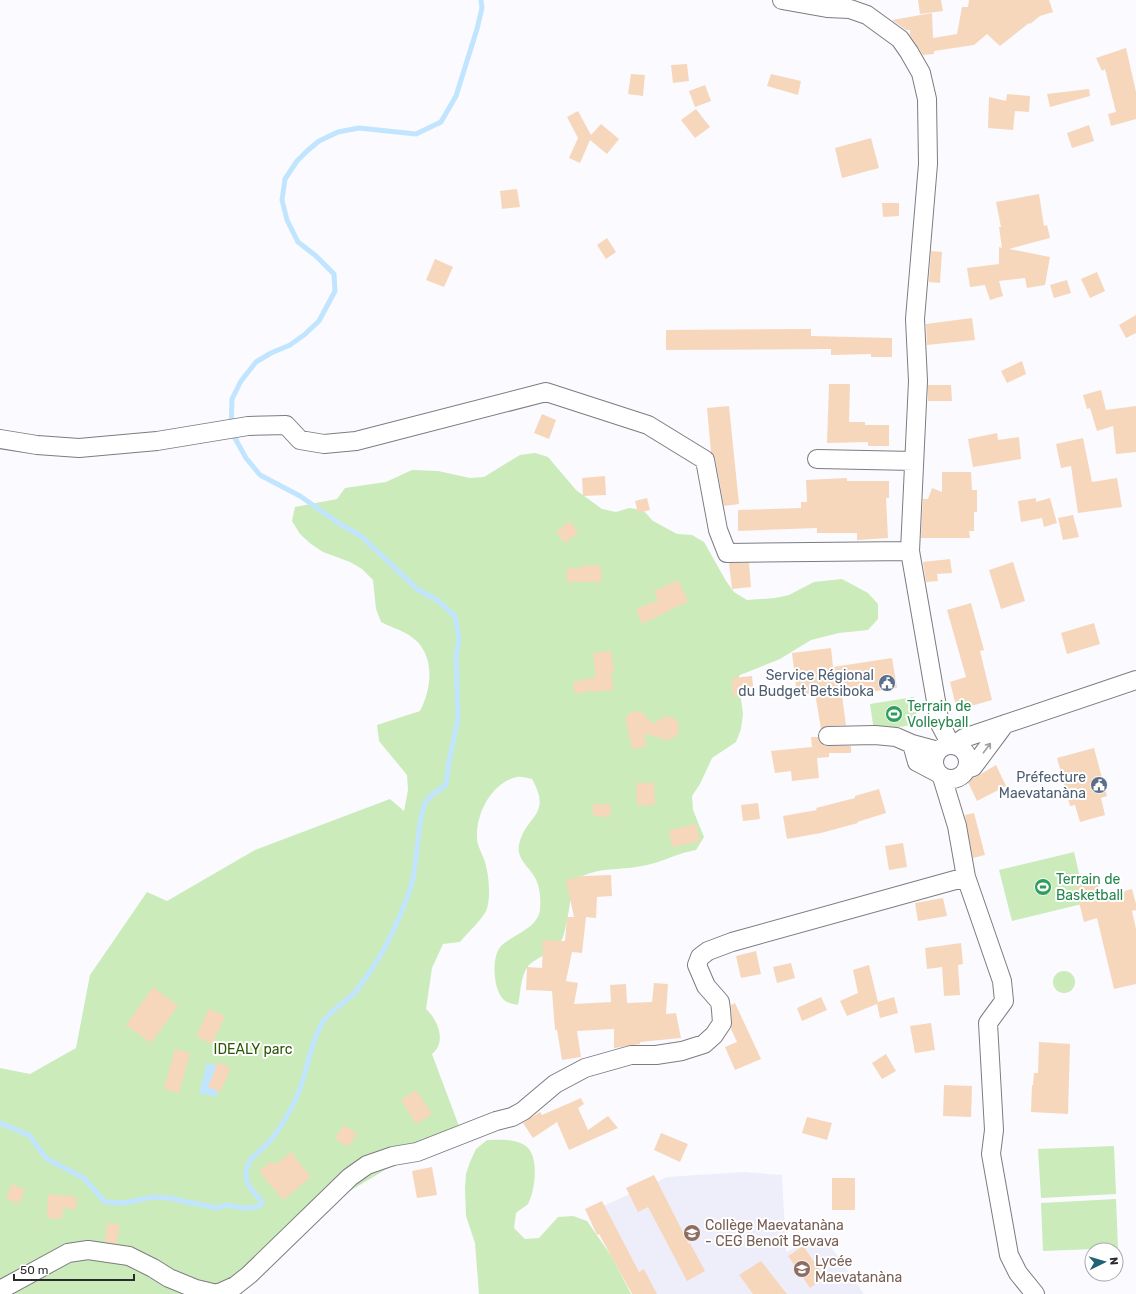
<svg xmlns="http://www.w3.org/2000/svg" width="1136" height="1294" viewBox="0 0 1136 1294" font-family="Rubik,sans-serif">
<rect width="100%" height="100%" fill="#fafaff"/>
<path fill="#eeeefb" d="M744,1172l38,3 4,77 37,-17 41,59h-229l-47,-81 79,-36z"/>
<path fill="#cbebba" d="M535,453l13,4 28,33 26,19 14,3 13,-4 14,2 10,11 24,13 15,1 12,7 22,39 8,11 13,8 28,-2 14,-3 25,-13 28,-3 26,14 10,11v15l-10,11 -29,3 -28,7 -31,19 -40,16 -8,13 9,11 2,15 -2,15 -5,13 -24,16 -12,26 -8,12 1,14 11,27 -8,13c-19,3 -35,13 -54,16 -26,5 -41,0 -66,13 -7,19 -7,40 -13,58 -6,16 -21,17 -33,27 -10,10 -9,29 -12,41 -4,-1 -11,-2 -14,-5 -11,-10 -13,-43 -3,-54 11,-11 38,-18 39,-37 1,-7 0,-20 -3,-27 -4,-13 -21,-21 -18,-37 6,-30 34,-29 13,-66 -5,-1 -11,-3 -15,-2 -25,5 -41,36 -40,60 0,11 7,18 9,29 3,12 5,34 0,45 -5,10 -19,22 -26,31l-17,2 -11,24 -6,41c12,11 21,33 6,45l31,83 -53,18 -77,46 -57,57 -8,13 -13,6 -58,17h-197v-226l30,6 46,-26 14,-73 57,-83 20,9 88,-51 135,-51 14,12 4,-21 -1,-15 -28,-34 -2,-16 43,-14c13,-25 16,-61 -13,-77 -8,-5 -17,-7 -26,-12l-5,-13 -3,-29 -11,-11 -12,-7 -27,-10 -12,-8 -11,-10 -8,-13 3,-14 42,-8 8,-11 41,-6 26,-12 26,1 32,7 14,-1 36,-22z
M914,697l4,27 -44,7 -4,-27z
M1074,852l12,51 -74,18 -13,-51z
M1053 982a11 11 0 1 1 22 0a11 11 0 1 1-22 0Z
M487,1140c12,0 32,-2 41,8 11,11 7,43 0,56 -3,3 -9,6 -12,9l-2,15 11,11 14,-1 19,-21 15,-1 14,5 25,36 19,37h-152l-4,-51 -9,-27 -1,-28 1,-14 4,-12 6,-13z
M1114,1146l2,48 -75,4 -3,-49z
M1116,1199l2,49 -75,3 -2,-48z"/>
<path fill="#c1e5fe" d="M207,1063l17,5 -8,29 -17,-4z"/>
<g fill="none" stroke-linecap="round" stroke-linejoin="round">
<path stroke="#c1e5fe" stroke-width="5" d="M0,1123l29,12 18,24 37,19 21,24 19,1 29,-6 16,1 47,10 11,-3 14,3 18,-1 3,-6c-7,-7 -17,-17 -16,-28 1,-15 11,-18 20,-28 9,-9 18,-23 24,-35 17,-28 17,-60 32,-87 7,-11 17,-17 27,-25 5,-4 11,-12 15,-18 21,-28 36,-61 47,-94 7,-22 6,-70 16,-86 4,-6 14,-11 19,-15l3,-24 9,-42 -2,-62 3,-18 -4,-23 -18,-16 -20,-11 -56,-53 -21,-12 -40,-28 -40,-21 -14,-17 -15,-27 1,-32 9,-18 15,-19 15,-9 19,-8 14,-10 15,-14 16,-30 -1,-17 -18,-18 -18,-14 -11,-22 -5,-20 3,-21 12,-18 10,-10 12,-10 19,-9 21,-4 57,6 25,-12 15,-26 21,-67 5,-21 -1,-8"/>
</g>
<path fill="#f7d7bb" d="M918,0h23l2,11 -23,3z
M969,0h80l4,12 -13,4 -10,8 -1,-1 -29,23 -13,-12 -13,11 -40,6v3l-11,1 -13,-20v-5h-4l-14,-10 40,-7 1,25 24,-4 5,-27h6z
M1126,48l10,44v27l-25,7 -3,-12 8,-2 -11,-43 -3,2 -6,-13z
M687,64l2,17 -16,2 -2,-18z
M631,74l14,1 -2,21 -15,-2z
M771,74l30,7 -3,14 -31,-9z
M705,85l6,16 -16,6 -6,-16z
M1089,89l1,7 -40,11 -3,-13z
M1007,94l23,2 -1,16 -14,-1 -2,19 -25,-2 1,-31 17,4z
M696,109l14,18 -15,11 -14,-18z
M578,111l13,24 10,-11 18,15 -12,15 -17,-14 -10,23 -11,-5 9,-20 -11,-21z
M1089,125l5,16 -22,7 -5,-15z
M871,138l8,30 -37,10 -7,-30z
M517,189l3,18 -18,2 -2,-18z
M1039,194l5,32 3,-1 3,13 -41,11 41,8 -5,28 -18,3 -2,-10 -26,3 4,15 -13,4 -5,-15 -15,2 -3,-19 32,-4v-17l3,1 -3,-21h2l-5,-25z
M882,203h17v13l-16,1z
M607,238l9,14 -10,7 -9,-14z
M931,251l11,1 -2,31 -11,-1z
M435,259l18,8 -9,20 -18,-7z
M1097,272l8,19 -15,7 -9,-19z
M1067,280l4,13 -17,5 -4,-13z
M1136,315v18l-10,5 -7,-13z
M972,318l3,22 -48,5 -1,-21z
M811,329v7l81,2v19h-21v-3l-40,1v-6l-165,1v-20z
M1022,361l4,13 -19,9 -6,-12z
M829,384h21l-1,38h16v3h24v21h-21v-4l-41,1z
M928,385h23l1,16h-24z
M1101,390l5,20 30,-4v46l-20,2 -3,-28 -16,5 -7,-23 -3,1 -4,-14z
M729,406l10,98 -15,2 -9,-48 -4,-6 -4,-44z
M542,414l14,6 -7,19 -15,-6z
M997,433l1,7 21,-3 2,22 -48,8 -5,-28z
M1083,438l9,44 25,-4 5,29 -44,6 -7,-47 -10,2 -5,-24z
M942,472h29l1,18h5v22h-3v19h-5l1,7h-49l2,-39h5l4,-11 10,4z
M605,476l1,19 -23,1 -1,-18z
M847,478v3h42v17h-3l2,40 -31,2v-7h-40v-5l-79,3v-21l63,-2v-6h6l-1,-22z
M647,498l3,12 -12,3 -3,-12z
M1036,498v4l14,-4 7,25 -13,4 -2,-9 -21,4 -3,-21z
M1073,515l6,22 -16,3 -5,-22z
M570,521l8,12 -13,10 -9,-11z
M950,559l2,14 -15,1 1,7 -12,1 -3,-20z
M1013,562l12,39 -24,8 -12,-39z
M729,563h20l2,24 -19,2z
M580,565l21,1v16h-34v-14h15z
M678,580l10,21 -46,23 -6,-15 22,-9 -4,-9z
M971,603l13,47 -4,1 12,49 -35,10 -7,-28 16,-5 -19,-67z
M1094,623l6,21 -33,10 -6,-21z
M831,648l2,19 59,-9 5,30 -55,8 4,29 -18,1 -7,3 -6,-36 -18,2 -5,-42z
M611,651l3,21 -3,1 2,17 -20,2v-2l-18,4 -2,-12 23,-5 -3,-24z
M752,676l2,19 -21,1 -1,-18z
M632,711l9,1 12,12 10,-7h10l4,4 2,10 -3,5 -8,4 1,1 -25,-8 2,14 -14,2 -6,-27v-5z
M811,737h7l5,8 5,1h23v7h-22v4l-12,1 2,20 -27,3 -1,-10 -16,2 -4,-22 41,-4z
M1094,748l13,48 -6,2 4,17 -25,7 -5,-17 -5,1 -13,-48z
M996,765l10,21 -29,15 -10,-21 9,-3z
M636,783h18l1,22h-18z
M879,789l7,24 -29,9 1,1 -37,10 -34,6 -4,-23 34,-6 -1,-2 39,-10v-2z
M758,803l2,16 -17,2 -2,-16z
M593,804h18l-1,13 -17,-1z
M974,813l11,42 -12,3 -8,-43z
M696,824l4,17 -28,6 -3,-17z
M903,843l4,24 -18,3 -4,-24z
M611,875l1,21 -15,1 -1,21 -10,-1 -4,36 -10,-1 -6,29 12,2 -4,21 37,-2 -1,-17 16,-1 1,19 25,-1 2,-19 14,1 -2,30 10,-1 5,25 -41,4v2l-26,4v-19l-37,2 4,26 -19,3 -5,-30h-2l-3,-39 -26,-1 1,-23 15,1 1,-28 22,1 2,-24h7l-8,-37 17,-4z
M1097,881l4,16 31,-8 4,15v6l-4,1 4,18v55l-22,5 -17,-71 -13,4 -9,-35z
M943,898l4,18 -29,5 -3,-18z
M961,943l2,21 -5,1 2,30 -16,1 -2,-29 -15,2 -2,-21z
M756,951l5,23 -20,4 -5,-22z
M791,963l4,15 -18,5 -4,-16z
M869,965l9,37 16,-5 4,16 -18,5 -3,-14 -30,12 -7,-15 18,-8 -5,-23z
M153,987l25,19 -27,37 -25,-18z
M821,997l6,13 -25,11 -5,-13z
M735,1003l26,56 -26,11 -10,-23 12,-5 -6,-13 1,-7 -1,-17z
M209,1009l16,7 -13,28 -16,-8z
M931,1023l4,27 -20,3 -5,-27z
M1039,1042l31,2 -2,70 -37,-2 1,-27h1l1,-12h4z
M175,1049l15,4 -11,40 -15,-4z
M886,1054l10,17 -14,8 -10,-16z
M218,1062l13,6 -11,24 -12,-5z
M944,1085l28,1 -1,31 -28,-1z
M416,1090l16,24 -16,10 -15,-24z
M581,1098l3,6 -6,4 10,22 20,-14 10,12 -49,22 -12,-28 -24,16 -10,-15 17,-11 2,3z
M807,1117l25,6 -5,17 -25,-7z
M344,1125l13,9 -9,13 -13,-9z
M661,1133l27,11 -8,18 -26,-12z
M291,1152l20,25 -28,23 -24,-29 13,-10 3,4z
M432,1167l5,28 -20,3 -5,-27z
M654,1175l35,69 1,-1 15,28 -18,10 -39,-74 -10,5 -12,-24z
M832,1178h23v32h-23z
M12,1184l13,6 -7,14 -12,-6z
M48,1194l29,3 -1,13 -13,-2 -1,11 -15,-1z
M602,1201l37,71 5,-3 13,25h-25l-33,-60 -2,1 -12,-26z
M107,1223l12,1 -2,20 -12,-2z
M803,1246l22,31 -15,11 -22,-32z
M761,1261l26,33h-34l-14,-19z"/>
<g fill="none" stroke-linecap="round" stroke-linejoin="round">
<g stroke="#7c7c81" stroke-width="20">
<path id="minor" d="M782,0l45,8 23,1 17,6 33,24 9,13 12,21 6,26 1,65 -13,155 3,62 -8,170 30,173 11,21
M0,439l37,6 42,3 78,-7 91,-15 38,-1 14,15 24,4 32,-3 190,-49 102,33 57,35 13,70 9,23 183,-2
M817,459l97,2
M828,736l47,-1 21,2 16,7 26,7
M912,744l5,18 21,11
M934 762a17 17 0 1 1 34 0a17 17 0 1 1-34 0Z
M954,745l10,-7 172,-58
M967,769l6,-2 32,-43
M942,777l15,49 9,51 36,104 2,20 -16,22 6,107 -3,24 18,101 9,18 17,21
M0,1290l68,-37 20,-3 41,6 24,12 16,10 27,11 21,5 18,-8 14,-11 101,-98 17,-12 26,-9 24,-4 79,-31 16,-4 11,-6 32,-27 30,-16 46,-13h25l26,-4 22,-7 10,-9 8,-12 -1,-13 -1,-8 -14,-16 -9,-21 3,-8 8,-6 24,-9 234,-65"/>
</g>
<use href="#minor" stroke="#fff" stroke-width="18"/>
</g>
<defs><path id="oneway-shaft" d="M-6 0H5M1.5-3L5.5 0L1.5 3" fill="none" stroke-width="1.6" stroke-linecap="round" stroke-linejoin="round"/></defs>
<use stroke="#a0a0a0" href="#oneway-shaft" transform="translate(987 748) rotate(-53)"/>
<defs>
<g id="civic-disc" transform="scale(0.9)"><circle r="9.5" fill="#5c6f8a" stroke="#fff"/><path d="M-.6-6.5H3V-4.5H.6V-3L4-1V1h2V6H-6V1h2V-1L-.6-3ZM-1.2 2.5V6h2.4V2.5Z" fill="#fff"/></g>
<g id="stadium-disc" transform="scale(0.9)"><circle r="9.5" fill="#2e9e5b" stroke="#fff"/><path d="M0-5a6.5 5 0 1 0 0 10a6.5 5 0 1 0 0-10ZM-3.5-1.8h7v3.6h-7Z" fill="#fff"/></g>
<g id="school-disc" transform="scale(0.9)"><circle r="9.5" fill="#8d6e63" stroke="#fff"/><path d="M0-5L7-2L0 1L-7-2ZM-4 1L0 2.5L4 1V4Q0 6-4 4Z" fill="#fff"/></g>
</defs>
<g fill-rule="evenodd">
<use href="#civic-disc" x="887" y="683"/>
<use href="#stadium-disc" x="894" y="714"/>
<use href="#civic-disc" x="1099" y="785"/>
<use href="#stadium-disc" x="1043" y="887"/>
<use href="#school-disc" x="692" y="1233"/>
<use href="#school-disc" x="802" y="1269"/>
</g>
<g text-anchor="middle" dominant-baseline="central" stroke-width="4" stroke-linejoin="round" paint-order="stroke">
<g font-size="14" fill="#4e5e75" stroke="#fff" text-anchor="end">
<text x="874" y="675">Service Régional<tspan x="874" dy="16">du Budget Betsiboka</tspan></text>
<text x="1086" y="777">Préfecture<tspan x="1086" dy="16">Maevatanàna</tspan></text>
</g>
<g font-size="14" fill="#27864d" stroke="#fff" text-anchor="start">
<text x="907" y="706">Terrain de<tspan x="907" dy="16">Volleyball</tspan></text>
<text x="1056" y="879">Terrain de<tspan x="1056" dy="16">Basketball</tspan></text>
</g>
<g font-size="14" fill="#2a5502" stroke="#fff">
<text x="253" y="1049">IDEALY parc</text>
</g>
<g font-size="14" fill="#785e54" stroke="#fff" text-anchor="start">
<text x="705" y="1225">Collège Maevatanàna<tspan x="705" dy="16">- CEG Benoît Bevava</tspan></text>
<text x="815" y="1261">Lycée<tspan x="815" dy="16">Maevatanàna</tspan></text>
</g>
</g>
<g transform="translate(1104 1262) rotate(85)"><circle r="19" fill="#ffffff" stroke="#aaaaab"/>
<path d="M0-3L7 15L0 10L-7 15Z" fill="#206276"/>
<text y="-6" font-size="11" font-weight="bold" text-anchor="middle" fill="#2b2b2d">N</text>
</g>
<path d="M14 1274v6h120v-6" fill="none" stroke="#2b2b2d" stroke-width="2"/>
<text x="20" y="1274" font-size="12" fill="#2b2b2d" stroke="#ffffff" stroke-width="3" paint-order="stroke">50 m</text>
</svg>
